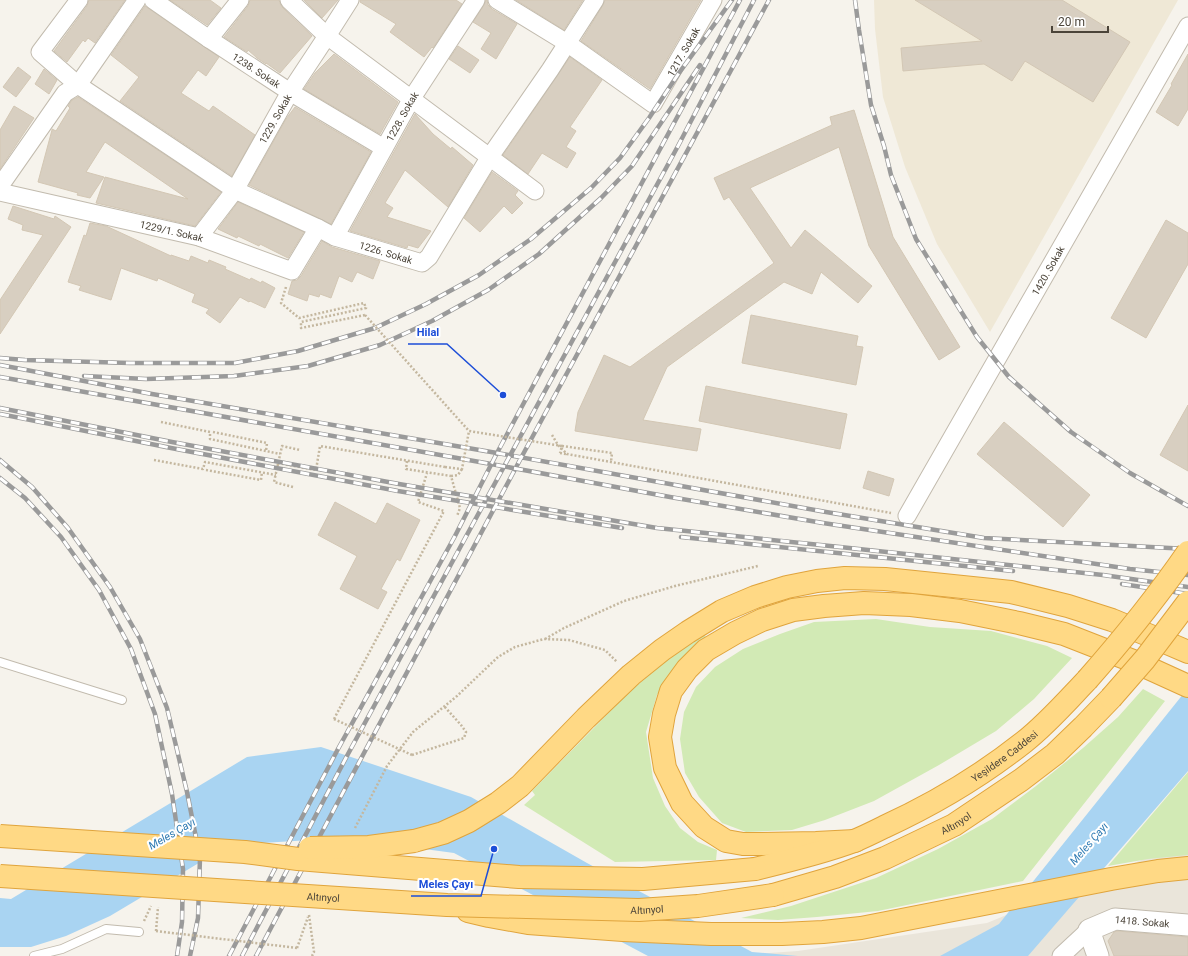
<svg xmlns="http://www.w3.org/2000/svg" width="1188" height="956" viewBox="0 0 1188 956" font-family="Roboto,sans-serif">
<rect width="100%" height="100%" fill="#f6f3ec"/>
<path fill="#eae5da" d="M1188,841v115h-460l70,-5 189,-28z"/>
<path fill="#efe8d6" d="M874,0h304l-188,332 -53,-88 -32,-77 -22,-70 -8,-68z"/>
<path fill="#d2eab5" d="M876,619l54,8 61,4 56,15 25,12 -38,41 -38,32 -57,34 -65,36 -49,19 -33,10 -46,2 -24,-9 -23,-26 -14,-24 -5,-34 4,-27 12,-25 19,-20 28,-18 37,-15 34,-12z
M704,634l3,5 -29,24 -21,32 -11,37 7,46 12,28 15,22 18,14 19,8 -1,10 -101,2 -91,-57 11,-10 -3,-4 97,-99 36,-30z
M1143,689l22,12 -142,180 -145,30 -61,6 -39,3 -37,-2 50,-12 85,-28 62,-29 54,-30 44,-33 47,-38 35,-31z
M1188,772v83l-40,4 -40,7z"/>
<path fill="#a9d4f2" d="M1188,688v83l-160,185h-88l59,-32z
M321,747l150,50 116,66 165,89 46,4h-150l-194,-103 -111,-15 -114,7 -119,71 -44,20 -35,11h-31v-49l11,1 236,-142z"/>
<path fill="#d8cfc1" stroke="#d3c7b4" d="M89,0h36l-30,43 -7,-5 -3,4 -2,-2 -16,22 -13,-11 33,-45z
M170,0h40l11,8 -14,17z
M250,0h29l1,3 2,4 30,29 -32,37 -14,-10v1l-9,-6 -9,-8 -1,2 -23,-15 24,-31z
M304,0h34l-16,18z
M360,0h96l6,4 -29,44 -1,-1 -8,10 -34,-25 6,-8 -36,-22z
M486,0h1l1,5 4,4 25,15 -21,35 -15,-10 10,-16 -18,-11 11,-17z
M516,0h67l-19,30z
M605,0h96l-51,89 -69,-48 22,-36z
M915,0h147l68,42 -37,60 -68,-41 -13,20 -28,-17 -81,7 -2,-23 81,-7z
M145,6l74,51 -13,19 -8,-6 -17,23 28,18 4,-5 42,29 -23,41 -112,-75 19,-24 -28,-22z
M458,46l21,14 -9,13 -21,-14z
M334,54l64,48 -18,32 -76,-45 11,-16z
M1188,54v55l-10,17 -22,-14 16,-27 -1,-1z
M570,57l32,23 -32,47 6,4 -10,16 10,6 -9,15 -25,-15 -14,21 -25,-19z
M18,67l13,10 -15,20 -13,-10z
M44,69l13,11 -8,14 -14,-10z
M78,97l143,95 -26,34 -99,-23 9,-26 83,22 -83,-57 -19,30 18,5 -14,21 -13,-3 1,-2 -40,-11 14,-52v-1l4,2 14,-23 -2,-2 4,-6z
M14,106l20,12 -34,51v-39z
M295,107l76,45 -40,72 -82,-39 37,-66z
M854,110l39,127 67,110 -21,13 -70,-114 -30,-99 -89,41 41,60 14,-18 67,56 -14,17 -37,-31 -9,22 -28,-12 -117,85 -24,53 58,9 -4,22 -122,-20 3,-19 26,-57 26,12 144,-104 -45,-66 -5,3 -10,-22 118,-53 -2,-8z
M415,114l18,20 18,15 1,-2 21,18 -25,42 -43,-37 -20,33 8,5 -6,9 44,14 -13,17 -10,-3 -1,3 -57,-17z
M492,172l26,19 -3,4 8,8 -11,11 -8,-8 -24,26 -16,-14z
M238,202l66,30 -16,26 -28,-14 -1,2 -21,-10 -1,2 -19,-9z
M13,206l41,13 1,-3 16,11 -71,107v-34l43,-65 -21,-5 1,-5 -15,-6z
M1166,220l22,13v31l-42,74 -35,-20z
M90,223l16,3 65,30v-1l18,6 2,-5 17,7 1,-3 17,7 -1,2 25,11 1,-2 10,5 1,-2 13,7 -10,20 -15,-7 -1,1 -9,-5 -20,26 -14,-10 3,-4 -17,-7 3,-8 -37,-16 -1,3 -36,-13 -10,32 -32,-10 2,-4 -13,-4 16,-47 2,1z
M322,241l10,6 48,14 -7,18 -16,-7 -5,10 -13,-6 -8,22 -11,-4 -1,3 -10,-3 -2,7 -19,-7 4,-13 5,-1 4,-4z
M751,315l107,21 -2,10 7,1 -7,38 -114,-22z
M706,386l141,28 -7,35 -141,-28z
M1188,405v66l-28,-16z
M1004,422l86,73 -27,32 -86,-73z
M868,471l26,8 -5,17 -26,-8z
M335,502l41,22 11,-21 33,17 -20,41 -3,-2 -16,30 6,3 -9,17 -38,-20 17,-33 -39,-21z
M1117,931l71,6v19h-74l-6,-15 6,-9z"/>
<g fill="none" stroke-linecap="round" stroke-linejoin="round">
<g stroke="#c2bbae" stroke-width="10">
<path id="service" d="M0,662l122,38
M34,956l28,-7 44,-20 33,3"/>
</g>
<g stroke="#c2bbae" stroke-width="19">
<g id="minor">
<path id="s1" d="M79,0l-39,52 38,33 157,105 83,38 17,9 87,26 7,-6 60,-99 61,-88 45,-70"/>
<path id="s2" d="M153,0l56,39 81,53 94,56"/>
<path d="M289,0l38,36 208,155"/>
<path id="s3" d="M497,0l70,43 86,61 60,-104"/>
<path d="M209,39l31,-39"/>
<path d="M0,186l65,-93 13,-8 59,-85"/>
<path id="s4" d="M0,192l199,45 93,34 26,-43"/>
<path id="s5" d="M199,237l36,-47 55,-98 37,-56 23,-36"/>
<path id="s6" d="M335,237l77,-139 64,-98"/>
<path id="s7" d="M907,516l281,-490"/>
<path d="M1061,956l28,-26"/>
</g>
</g>
<g stroke="#c2bbae" stroke-width="23">
<g id="tertiary">
<path id="s8" d="M1098,956l-9,-26 26,-11 73,6"/>
</g>
</g>
<g stroke="#e0a43c" stroke-width="24">
<g id="trunk">
<path d="M414,841l29,-8 26,-12 29,-18 22,-17 66,-68 45,-43 31,-25 26,-18 34,-21 33,-14 32,-10 30,-6 28,-3 40,1 126,13 57,14 44,14 41,17 35,15"/>
<path d="M855,841l-39,2 -55,1h-18l-17,-3 -22,-14 -22,-24 -17,-35 -5,-31 4,-23 7,-23 16,-22 19,-19 29,-17 27,-13 31,-10 31,-4 40,-3 47,2 49,6 59,12 45,11 69,27 55,25"/>
<path id="s9" d="M755,869c33,-8 67,-16 99,-28 10,-4 20,-9 30,-14 50,-23 97,-51 140,-85 23,-18 43,-41 63,-62"/>
<path id="s10" d="M773,895l62,-18 50,-19 69,-33 67,-45 34,-26 28,-27 28,-29"/>
<path d="M468,911l21,5 39,7 95,7 88,4h71l41,-2 38,-4 250,-49 47,-8 30,-3"/>
</g>
</g>
<path stroke="#c4b79f" stroke-width="2.5" stroke-dasharray="2 2" stroke-linecap="butt" d="M286,287l-5,16 18,15 65,-15 2,5 -65,14v6l64,-13
M161,422l49,10v7l70,15
M213,432l54,11 -1,8
M552,435l6,10 9,9 324,59
M562,446l50,7 -1,9
M560,453l6,1
M154,460l49,9 2,-7 71,13
M407,461l-1,8 45,7 9,32 -3,8
M278,463l38,7 4,-24 125,21
M206,470l55,10 1,-8
M451,476l7,-1 4,-6
M293,487l-19,-5 8,-36 18,4
M545,639l19,-11 60,-27 51,-15 83,-20
M334,719l110,-208 -26,-9 9,-29
M412,755l52,-17 2,-6 -5,-7 -17,-19
M355,828l32,-62 26,-34 44,-36 41,-39 17,-10 29,-8 25,1 36,10 12,12
M309,915l5,37 -2,4
M144,921l7,-15
M156,931l2,-24
M297,948l11,-31"/>
<use href="#service" stroke="#fff" stroke-width="8"/>
<use href="#minor" stroke="#fff" stroke-width="17"/>
<use href="#tertiary" stroke="#fff" stroke-width="21"/>
<use href="#trunk" stroke="#ffd985" stroke-width="22"/>
<g stroke="#9a9a9a" stroke-width="4.5">
<path id="rail" d="M855,0l4,30 12,75 13,41 7,29 25,64 61,98 32,40 62,55 59,41 58,33
M0,358l25,2 105,3h105l63,-12 77,-23 51,-24 53,-29 52,-36 60,-51 29,-30 29,-40 30,-45 53,-73
M0,365l152,29 345,59 329,59 158,26 204,11
M84,376l62,3 88,-3 74,-10 72,-21 52,-24 56,-31 51,-36 62,-56 31,-32 68,-101
M0,377l491,87 179,33 153,26 307,46 58,6
M0,408l172,34 227,42 258,44 183,19 263,28 85,12
M0,414l171,34 227,43 224,37
M0,460l32,27 36,41 42,59 30,52 27,69 20,84 13,66 -2,60 -8,38
M0,478l25,20 36,39 38,53 32,59 24,65 17,80 11,75 -1,53 -5,34
M681,537l332,34
M1122,584l66,10
M229,956l109,-207 117,-213 42,-83 243,-453
M242,956l106,-202 330,-608 76,-146
M256,956l265,-498 248,-458"/>
</g>
<use href="#rail" stroke="#fff" stroke-width="3" stroke-dasharray="9" stroke-linecap="butt"/>
<g stroke="#e0a43c" stroke-width="24" stroke-linecap="butt">
<g id="trunk-bridge">
<path d="M1087,680c36,-41 70,-83 101,-128"/>
<path d="M1111,698l34,-39 43,-57"/>
<path d="M0,836l245,16 53,7 221,18 124,2 112,-10"/>
<path d="M310,848l59,-1 45,-6"/>
<path id="s11" d="M0,876l447,29 192,5 59,-4 75,-11"/>
</g>
</g>
<path stroke="#c4b79f" stroke-width="2.5" stroke-dasharray="2 2" stroke-linecap="butt" d="M365,315l104,116 93,15 -2,7
M445,467l17,2 7,-38
M334,719l78,36
M156,931l141,17"/>
<use href="#trunk-bridge" stroke="#ffd985" stroke-width="22"/>
</g>
<g text-anchor="middle" dominant-baseline="central" stroke-width="4" stroke-linejoin="round" paint-order="stroke">
<g font-size="10" fill="#4b4439" stroke="#fff">
<text stroke="none"><textPath href="#s3" startOffset="248">1217. Sokak</textPath></text>
<text stroke="none"><textPath href="#s2" startOffset="125">1238. Sokak</textPath></text>
<text stroke="none"><textPath href="#s6" startOffset="138">1228. Sokak</textPath></text>
<text stroke="none"><textPath href="#s5" startOffset="141">1229. Sokak</textPath></text>
<text stroke="none"><textPath href="#s4" startOffset="176">1229/1. Sokak</textPath></text>
<text stroke="none"><textPath href="#s1" startOffset="468">1226. Sokak</textPath></text>
<text stroke="none"><textPath href="#s7" startOffset="283">1420. Sokak</textPath></text>
<text stroke="none"><textPath href="#s9" startOffset="276">Yeşildere Caddesi</textPath></text>
<text stroke="none"><textPath href="#s10" startOffset="197">Altınyol</textPath></text>
<text stroke="none"><textPath href="#s11" startOffset="324">Altınyol</textPath></text>
<text stroke="none"><textPath href="#s11" startOffset="648">Altınyol</textPath></text>
<text stroke="none"><textPath href="#s8" startOffset="83">1418. Sokak</textPath></text>
</g>
<g font-size="11" font-style="italic" fill="#2e7ab2" stroke="#fff">
<text transform="translate(172 834) rotate(-30)">Meles Çayı</text>
<text transform="translate(1089 844) rotate(-49)">Meles Çayı</text>
</g>
</g>
<path fill="none" stroke="#1d4ed8" stroke-width="1.5" d="M503 395L447 344H408M494 849L481 896H411"/>
<g fill="#1d4ed8" stroke="#fff" stroke-width="1.5">
<circle cx="503" cy="395" r="4"/>
<circle cx="494" cy="849" r="4"/>
</g>
<g font-size="11" text-anchor="middle" font-weight="bold" fill="#1d4ed8" stroke="#fff" stroke-width="4" stroke-linejoin="round" paint-order="stroke">
<text x="428" y="336">Hilal</text>
<text x="446" y="888">Meles Çayı</text>
</g>
<path d="M1052 26v6h56v-6" fill="none" stroke="#4b4439" stroke-width="2"/>
<text x="1058" y="26" font-size="12" fill="#4b4439" stroke="#ffffff" stroke-width="3" paint-order="stroke">20 m</text>
</svg>
